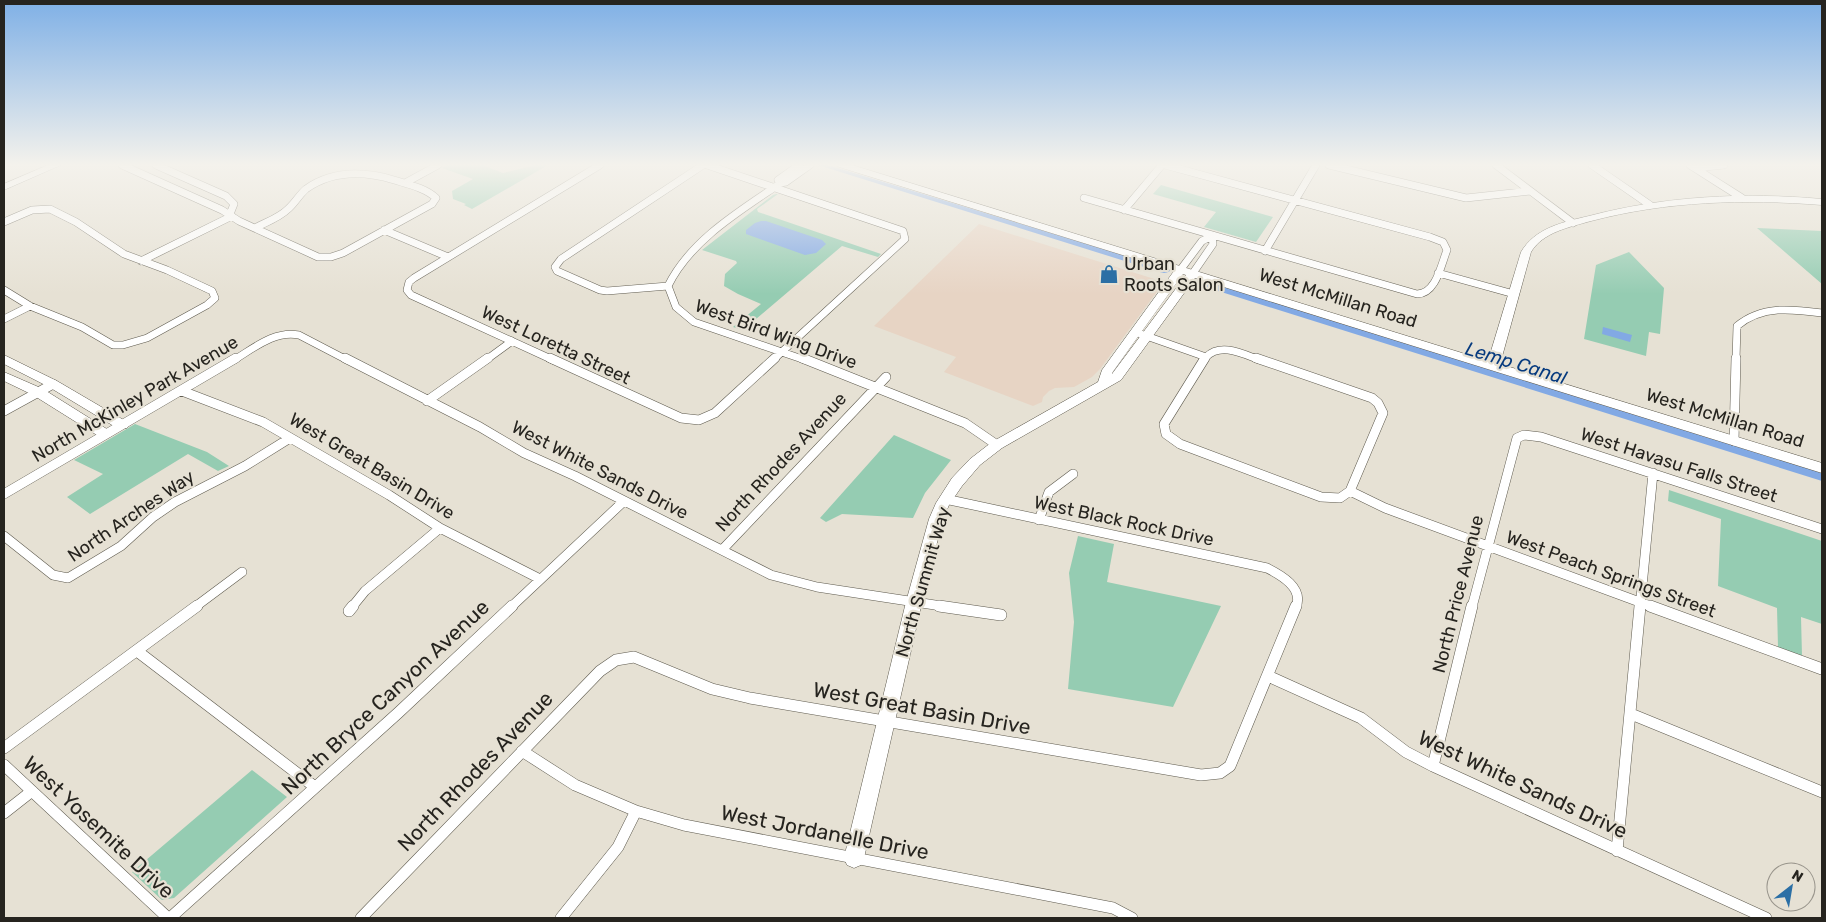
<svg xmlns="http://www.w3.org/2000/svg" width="1826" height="922" viewBox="0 0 1826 922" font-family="Rubik,sans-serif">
<rect width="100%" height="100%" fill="#e6e1d4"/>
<path fill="#e7d4c4" d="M979,224l185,58 -64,87 -8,8 -18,10 -19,1 -6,3 -6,6 -1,5 -9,4 -89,-34 12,-15 -82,-31z"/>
<path fill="#95ccb2" d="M447,165h35l21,8 33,-8h12l-76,44 -8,-4 2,-1 -13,-5 -1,-8 21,-12 -31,-11z
M1161,185l112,32 -17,25 -52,-15 12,-15 -63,-18z
M776,194h2l-21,15 1,3 123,42 -3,3 -36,-11 -99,84 -10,-3 28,-23 -23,-10 -14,-8 1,-12 12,-11 -1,-2 -34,-11 71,-55z
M1757,228l65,3v53z
M1629,252l35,36 -4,46 -11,-2 -3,24 -62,-17 12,-74z
M135,424l72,28 22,14 -11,5 -30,-17 -98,60 -23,-17 36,-23 -29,-14z
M894,435l57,25 -26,33 -12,25 -71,-4 -16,8 -6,-4z
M1669,490l153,51v83l-21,-7 1,39 -24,-9 -1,-39 -59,-22 3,-67 -53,-18z
M1078,536l36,8 -7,38 114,24 -48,101 -105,-18 6,-67 -5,-49z
M252,770l35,27 -113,101 -12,2 -30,-28z"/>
<path fill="#82a9e4" d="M761,221h5l56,19 4,4 -10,9 -11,2 -59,-21v-4l9,-7z
M1603,327l29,8 -2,7 -28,-8z"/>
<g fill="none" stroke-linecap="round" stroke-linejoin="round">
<path fill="#82a9e4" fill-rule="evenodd" d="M818,165h10l341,104 1,2 -4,2h-3z
M1196,280h6l620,193v8l-626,-197z"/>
<g stroke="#5e5a4e" stroke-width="8">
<path id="street-far2" d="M122,165l100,45 17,11 79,36h13l12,-4 89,-49 4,-6c-10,-10 -29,-14 -42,-18 -30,-9 -61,-10 -88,9 -7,6 -11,14 -18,20 -9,9 -22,13 -33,19
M156,165l70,31 8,8 -4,10
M703,165l-142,94 -6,8 2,4 43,19 7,1 61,-5 8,21 18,15 111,38
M707,165l196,66 2,8 -132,121
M799,165l-21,15 2,3 6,-1 24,-17
M1329,165l137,33 64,-7
M1496,165l77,58
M1592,165l58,40
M1690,165l52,33
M1695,168l29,-3
M405,183l33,-18
M1084,198l333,96c19,0 24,-29 30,-44l-4,-8 -13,-5 -265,-72
M1124,210l38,-45
M4,222l28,-12 18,-1 26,13 48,32 43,16 45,21 3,7 -8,7 -60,33 -24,7h-10l-31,-18 -52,-21 -26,-16
M384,230l64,27
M1265,251l51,-86
M141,261l91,-45
M1181,269l21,-28 10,-5
M1193,273l20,-29 -1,-8
M1438,273l76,21
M668,286c22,-45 70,-74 110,-101
M4,319l26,-13
M1135,332l71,25c15,-15 37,-3 54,3
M234,360c20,-12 41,-30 65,-25l48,25
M486,360l26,-19
M553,360l-142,-65 -4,-5 2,-8 5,-4 186,-113
M1204,360l2,-3
M1736,360l1,-34c25,-21 55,-17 85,-13"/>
</g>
<g stroke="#5e5a4e" stroke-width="10">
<path id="street-far1" d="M345,358l135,69 44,26 51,23 196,99 46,12 131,20
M550,358l131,60 18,2 16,-7 60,-55
M802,358l163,65 32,22
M1205,358l-41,66 2,10 14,10 141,53 19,1 10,-7 35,17 268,99
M1256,358l116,40 6,5 5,10 -33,78
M182,391l81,31 126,73 51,33 100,51
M427,401l61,-43
M4,411l49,-27
M1734,441l2,-83
M4,494l232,-136
M945,499l322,69c14,7 37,20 29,39
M1039,520l10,-28 24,-18
M4,536l49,39 15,3 53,-32 32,-29 22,-15 70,-36 45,-28
M722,550l164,-173
M195,607l47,-35
M352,607l13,-16 75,-63
M511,607l113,-106
M1472,607l45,-169 7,-3 17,2 281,92
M1640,607l13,-134"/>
</g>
<g stroke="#5e5a4e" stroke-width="12">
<path id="street" d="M939,606l62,9
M1650,606l172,63
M349,611l4,-5
M137,651l178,136
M1268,676l93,42 45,34 27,14 333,152
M1631,714l191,78
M4,748l193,-142
M522,751l53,34 61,26 48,14 429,83 19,10
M4,765l164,153
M1433,766l39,-160
M4,813l28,-22
M1617,851l23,-245
M170,918l228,-205 114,-107
M361,918l239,-247 16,-11 18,-3 78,32 38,9 451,77 19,-2 10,-7 66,-160
M561,918l57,-71 18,-36"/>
</g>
<g stroke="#5e5a4e" stroke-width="1">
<path id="secondary" d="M48,165h13l-57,25v-6z
M837,165h15l636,196 33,-109c14,-24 42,-30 68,-36 76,-20 155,-24 233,-17v6c-78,-6 -155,-4 -231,16 -21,6 -48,11 -60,31l-31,112 322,99v10l-627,-195 -74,102 -119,68 -22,17 -18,21 -13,19 -6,14 -21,83 -58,256 -3,7 -7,3 -7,-3 -3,-7 62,-256 23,-83 7,-16 16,-25 18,-19 22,-17 106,-60 4,-12 72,-99 -335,-104zM1183,274l3,1 -74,99v-1z
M4,355l53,26 70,41 2,3 -2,3h-10l-68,-41 -45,-23z
M4,372l39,17 67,42 2,3 -2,3h-10l-67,-42 -29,-14z"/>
</g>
<use href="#street-far2" stroke="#fff" stroke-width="7"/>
<use href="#street-far1" stroke="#fff" stroke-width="9"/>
<use href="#street" stroke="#fff" stroke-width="11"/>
<use href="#secondary" fill="#fff" fill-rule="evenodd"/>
</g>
<linearGradient id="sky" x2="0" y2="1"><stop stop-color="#7fb0e6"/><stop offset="0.56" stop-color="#f4f2ec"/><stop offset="1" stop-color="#f4f2ec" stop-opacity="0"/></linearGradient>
<rect width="1826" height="294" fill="url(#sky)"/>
<defs>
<g id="shop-bare" transform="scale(1.5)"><path d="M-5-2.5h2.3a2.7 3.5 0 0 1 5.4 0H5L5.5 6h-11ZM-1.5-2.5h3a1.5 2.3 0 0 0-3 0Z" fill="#2b6fa5" stroke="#e6e1d4" stroke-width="2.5" paint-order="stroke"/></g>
</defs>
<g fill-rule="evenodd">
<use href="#shop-bare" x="1109" y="274"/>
</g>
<g text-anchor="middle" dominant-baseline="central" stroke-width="4.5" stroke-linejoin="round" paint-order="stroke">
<g font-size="18" fill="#26241f" stroke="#e6e1d4" text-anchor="start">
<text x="1124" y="264">Urban<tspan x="1124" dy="21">Roots Salon</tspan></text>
</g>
<g font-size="18" fill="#26241f" stroke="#e6e1d4">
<text transform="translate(1338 298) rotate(17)">West McMillan Road</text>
<text transform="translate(776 334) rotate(20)">West Bird Wing Drive</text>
<text transform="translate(556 345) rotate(25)">West Loretta Street</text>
<text transform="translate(135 399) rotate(-30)">North McKinley Park Avenue</text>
<text transform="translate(1725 418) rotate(17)">West McMillan Road</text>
<text transform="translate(781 462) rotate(-47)">North Rhodes Avenue</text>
<text transform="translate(1679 465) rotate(18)">West Havasu Falls Street</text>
<text transform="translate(372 466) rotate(31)">West Great Basin Drive</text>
<text transform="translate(600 470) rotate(27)">West White Sands Drive</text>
<text transform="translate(131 516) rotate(-34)">North Arches Way</text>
<text transform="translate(1124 521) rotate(12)">West Black Rock Drive</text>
<text transform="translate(1611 574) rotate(20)">West Peach Springs Street</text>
<text transform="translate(923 582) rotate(-74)">North Summit Way</text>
<text transform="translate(1458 594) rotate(-76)">North Price Avenue</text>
</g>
<g font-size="19" font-style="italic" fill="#063a7e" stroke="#e6e1d4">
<text transform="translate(1516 363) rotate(17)">Lemp Canal</text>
</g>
<g font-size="21" fill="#26241f" stroke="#e6e1d4">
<text transform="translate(385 697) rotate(-43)">North Bryce Canyon Avenue</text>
<text transform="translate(922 708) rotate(10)">West Great Basin Drive</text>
<text transform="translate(475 771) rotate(-46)">North Rhodes Avenue</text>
<text transform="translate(1523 784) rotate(25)">West White Sands Drive</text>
<text transform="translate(99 827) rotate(43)">West Yosemite Drive</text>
<text transform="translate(825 832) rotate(11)">West Jordanelle Drive</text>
</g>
</g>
<rect width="1826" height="922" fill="none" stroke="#26241f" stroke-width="10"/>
<g transform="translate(1791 887) rotate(31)"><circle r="24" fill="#e6e1d4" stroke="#99958c"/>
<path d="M0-4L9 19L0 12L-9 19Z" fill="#2b6fa5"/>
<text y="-8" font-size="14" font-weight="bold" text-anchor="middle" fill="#26241f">N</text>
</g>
</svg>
